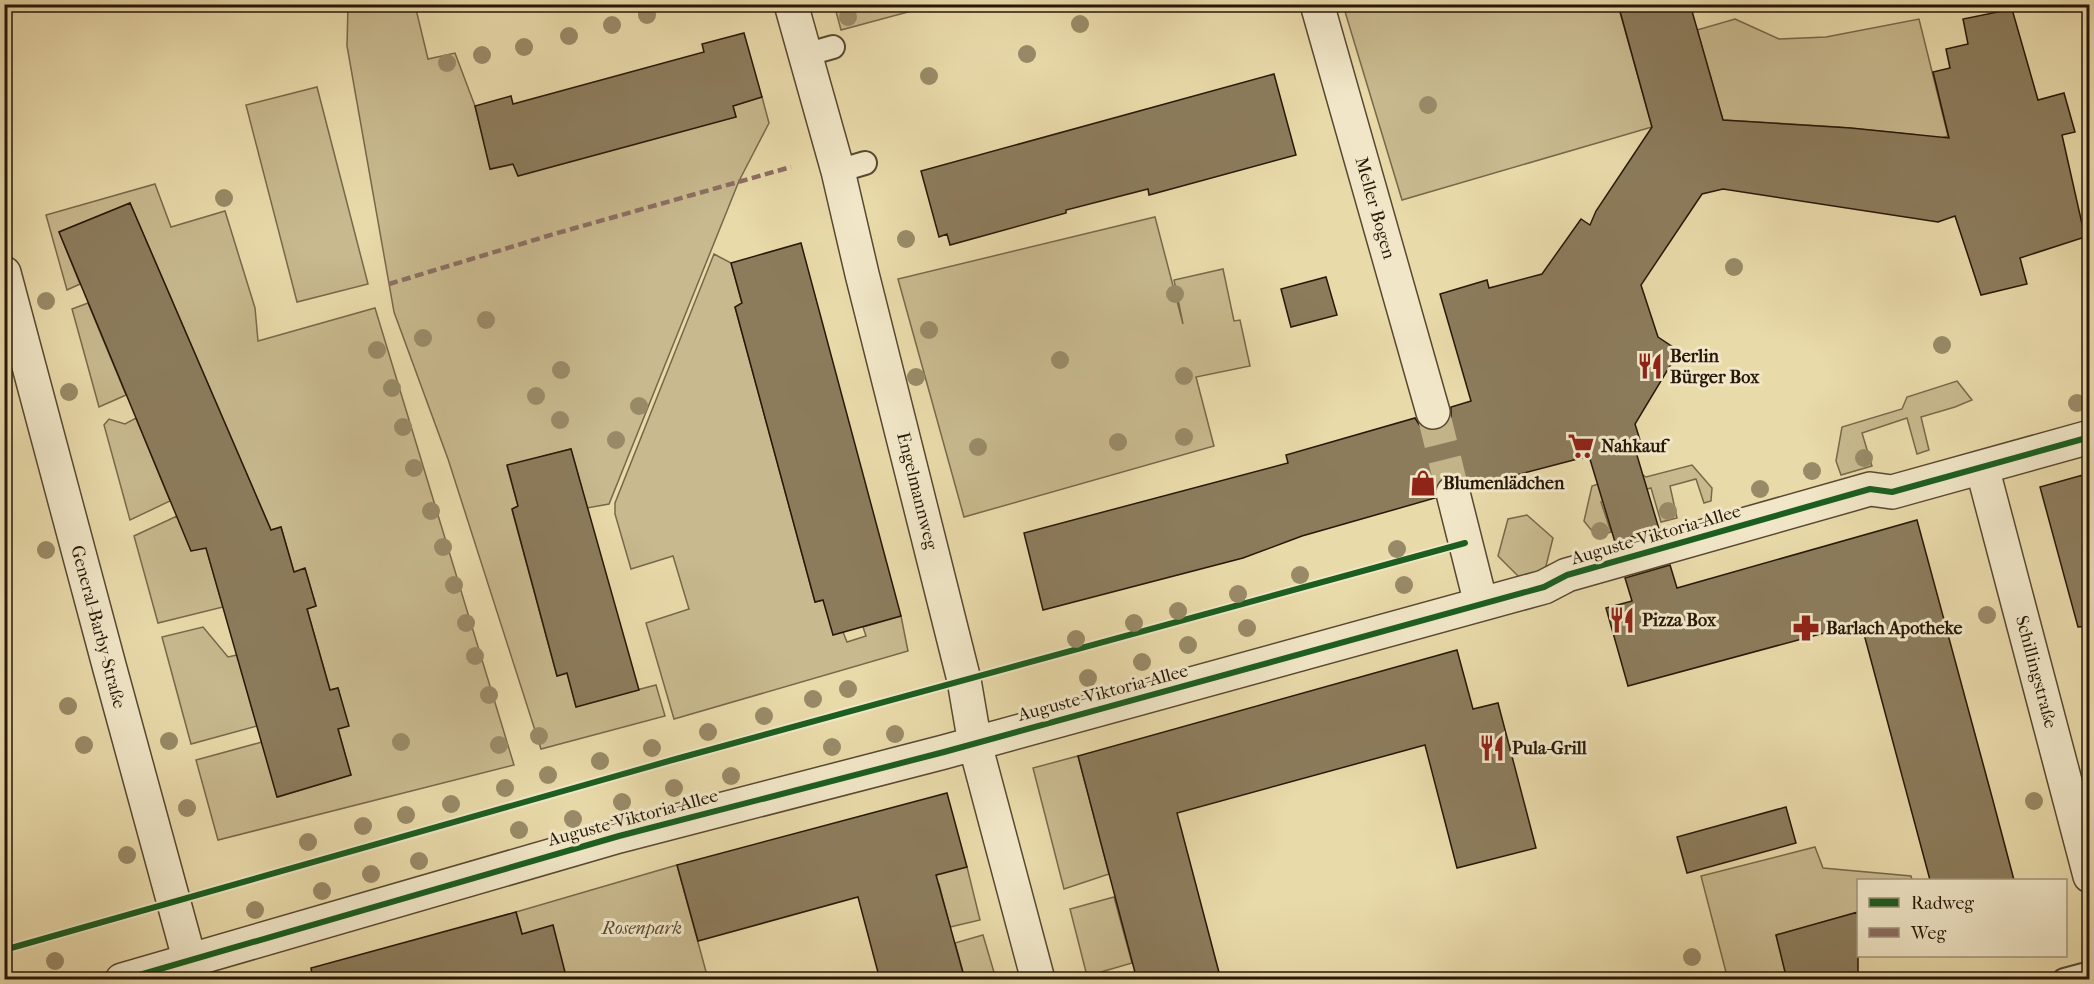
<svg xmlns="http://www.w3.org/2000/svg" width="2094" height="984" viewBox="0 0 2094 984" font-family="'IM FELL French Canon',serif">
<rect width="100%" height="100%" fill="#e9daaa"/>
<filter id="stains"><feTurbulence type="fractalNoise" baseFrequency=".00333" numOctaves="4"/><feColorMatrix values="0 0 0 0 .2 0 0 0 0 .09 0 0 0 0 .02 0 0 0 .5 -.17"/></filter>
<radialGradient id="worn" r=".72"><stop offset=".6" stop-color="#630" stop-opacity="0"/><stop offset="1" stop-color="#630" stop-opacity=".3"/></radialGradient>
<path fill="#c8b98e" stroke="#78684a" stroke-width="1.5" d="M834,4h100v1l-93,25z
M348,5h67l13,54 27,-6 20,53 16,63 245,-52 -3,-11 29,-9 7,26 -30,58 -130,323 -22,4 -16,-59 -64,17 11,40 -6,4 45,166 10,-3 9,33 80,-21 9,31 -124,33 -93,-290 -54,-147 -47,-266z
M1343,5h275l34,122 -250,73z
M1735,19l44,20 47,-2 93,-18 29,117 -32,9 2,-10 -80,-8 -115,-7 -26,-90z
M317,87l51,197 -71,18 -51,-197z
M155,184l16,43 54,-16 30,97 3,33 117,-33 139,457 -296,75 -22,-80 66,-18 16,55 73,-22 -13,-46 10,-3 -10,-38 -8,2 -23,-81 9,-3 -11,-37 -11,3 -13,-45 -10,3 -141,-327 -71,29 21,52 -13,6 -21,-75z
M1155,217l28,107 -9,-44 49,-11 11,52 6,-1 10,46 -54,11 18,69 -250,71 -66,-238z
M714,254l17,9 11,40 -7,4 80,295 8,-2 20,32 4,10 19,-6 -3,-9 38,-11 7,35 -234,68 -28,-96 43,-14 -16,-53 -42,13 -16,-55v-11z
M88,303l38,92 -27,12 -27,-98z
M1957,381l15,19 -17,7 -34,10 8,33 -12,4 -10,-36 -45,15 10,33 -31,9 -5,-14 6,-34 60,-18 5,-12z
M136,418l34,83 -40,19 -26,-95 5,-6 16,5z
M1692,465l20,23 -1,13 -7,2 -8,-24 -26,7 7,32 -16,4 -10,-34 -50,14 10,30 -15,4 -12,-15 8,-35 45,-15 9,6z
M1527,515l26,23 -8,32 -26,7 -21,-21 10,-37z
M177,516l14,35 15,-3 17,59 -65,16 -24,-87z
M203,627l25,30 9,-2 20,71 -66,18 -29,-107z
M1078,756l31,118 -45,15 -31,-121z
M1815,847l8,21 88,8 1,4h-54v32l-82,23 11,44 -59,1 -27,-104z
M677,865l31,114h-173l-19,-67z
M967,867l13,53 -30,7 -11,-43 -10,-7z
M1114,897l18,66 -45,13 -17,-67z
M983,935l13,44h-31l-10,-36z"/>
<path fill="#8c7c5c" stroke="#271707" stroke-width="1.5" d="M1618,4h72l33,116 128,8 98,10 -16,-66 17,-4 -4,-19 22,-5 -5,-25 49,-10 26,91 26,-7 11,39 -13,3 23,102 -65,21 7,26 -46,11 -26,-79 -17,6 -215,-33 -21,5 -61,91 17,52 21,14 -44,73 5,16 -7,2 26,87 -44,13 -26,-86 -118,31 -5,-7 -7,-5h-11l-8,4 -5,8v11l-133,38 -59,22 -200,52 -19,-77 264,-70 -2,-8 129,-37 5,8 8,4h11l8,-5 4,-8v-10l20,-6 -31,-107 47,-14 2,8 53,-14 39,-55 9,6 6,-14 56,-84z
M744,33l18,64 -29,9 3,11 -218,59 -5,-12 -23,5 -15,-63 36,-10 2,8 191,-52 -2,-8z
M1274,74l22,81 -147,40 -1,-6 -82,21v3l-116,32 -3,-11 -8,3 -18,-66z
M130,203l141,327 10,-3 13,45 11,-4 11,38 -9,3 23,81 8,-2 11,38 -11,3 13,46 -74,22 -71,-249 -15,3 -132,-319z
M801,243l100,373 -68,19 -10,-35 -8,2 -80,-295 7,-4 -11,-40z
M1326,277l11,38 -46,12 -10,-38z
M571,449l68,241 -63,17 -9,-34 -10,3 -45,-167 6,-3 -11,-41z
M2090,473v153l-12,1 -38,-140z
M1917,520l75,277 22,83h-84l-69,-257 -233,63 -22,-78 26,-7 -7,-23 45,-13 7,23z
M1457,650l16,59 25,-6 38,145 -79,20 -32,-123 -248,68 44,167h-84l-59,-224z
M947,793l20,74 -31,8 29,105h-85l-22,-83 -160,44 -21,-76z
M1786,807l10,36 -109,30 -10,-36z
M516,912l6,22 31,-9 14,55h-254l-2,-12z
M1858,912v68h-71l-11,-45z"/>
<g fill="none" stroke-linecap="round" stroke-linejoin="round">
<path stroke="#c2b389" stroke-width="33" stroke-dasharray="33 16" stroke-linecap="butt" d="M1433,412l20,81"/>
<g stroke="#584830" stroke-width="26">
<path id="lane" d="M805,55l28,-8
M838,171l27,-8
M2064,980l26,-7"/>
</g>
<g stroke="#584830" stroke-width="36">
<path id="street" d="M791,4l47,167 24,103 102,406 11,64 63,236
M1317,4l116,408
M4,273l106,396 85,311
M1982,467l108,409
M1453,493l28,111
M122,980l497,-144 325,-84 600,-165 23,-12 303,-86 22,3 198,-55"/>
</g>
<use href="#lane" stroke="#f1e7c8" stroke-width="22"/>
<use href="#street" stroke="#f1e7c8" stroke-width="33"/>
<path stroke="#8d6e63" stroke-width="4.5" stroke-dasharray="9 4.5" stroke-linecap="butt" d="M389,284l165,-50 237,-67"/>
<g stroke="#f1e7c8" stroke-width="10">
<path id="cycleway" d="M4,950l672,-191 789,-216
M122,980l497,-144 325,-84 600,-165 23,-12 303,-86 22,3 198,-55"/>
</g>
<use href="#cycleway" stroke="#1b5e20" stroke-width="6"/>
</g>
<g fill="#998a67">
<circle cx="647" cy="15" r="9"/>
<circle cx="848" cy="17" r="9"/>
<circle cx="1080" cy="24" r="9"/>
<circle cx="612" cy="25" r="9"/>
<circle cx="569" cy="36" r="9"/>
<circle cx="524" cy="47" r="9"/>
<circle cx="1027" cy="54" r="9"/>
<circle cx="482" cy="55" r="9"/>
<circle cx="447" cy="63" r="9"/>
<circle cx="929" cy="76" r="9"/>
<circle cx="1428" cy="105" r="9"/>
<circle cx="224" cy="198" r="9"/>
<circle cx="906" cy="239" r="9"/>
<circle cx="1734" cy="267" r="9"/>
<circle cx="1175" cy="294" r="9"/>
<circle cx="46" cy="301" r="9"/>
<circle cx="486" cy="320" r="9"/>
<circle cx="929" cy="330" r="9"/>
<circle cx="423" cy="338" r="9"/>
<circle cx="1942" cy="345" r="9"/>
<circle cx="377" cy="350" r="9"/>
<circle cx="1060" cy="360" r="9"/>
<circle cx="561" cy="370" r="9"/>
<circle cx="1184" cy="376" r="9"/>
<circle cx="916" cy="377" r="9"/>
<circle cx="392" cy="388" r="9"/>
<circle cx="69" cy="392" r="9"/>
<circle cx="536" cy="396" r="9"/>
<circle cx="2077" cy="403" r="9"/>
<circle cx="639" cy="406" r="9"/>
<circle cx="560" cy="420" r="9"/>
<circle cx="403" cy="427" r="9"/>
<circle cx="1184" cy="437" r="9"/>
<circle cx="616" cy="440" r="9"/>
<circle cx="1118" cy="442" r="9"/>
<circle cx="978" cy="447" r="9"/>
<circle cx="1864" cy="458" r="9"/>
<circle cx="414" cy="468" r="9"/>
<circle cx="1812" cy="471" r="9"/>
<circle cx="1760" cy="489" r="9"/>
<circle cx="431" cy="511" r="9"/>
<circle cx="1668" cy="511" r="9"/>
<circle cx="1600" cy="531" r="9"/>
<circle cx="443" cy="547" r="9"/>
<circle cx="1397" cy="549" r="9"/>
<circle cx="46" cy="550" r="9"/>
<circle cx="1300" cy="575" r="9"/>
<circle cx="454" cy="585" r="9"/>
<circle cx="1404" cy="585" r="9"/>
<circle cx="1238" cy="594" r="9"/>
<circle cx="1178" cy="611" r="9"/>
<circle cx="1987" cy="615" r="9"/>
<circle cx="466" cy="623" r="9"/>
<circle cx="1134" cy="623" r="9"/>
<circle cx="1247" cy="628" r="9"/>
<circle cx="1076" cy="639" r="9"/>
<circle cx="1188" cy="645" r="9"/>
<circle cx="475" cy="656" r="9"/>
<circle cx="1142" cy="662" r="9"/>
<circle cx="1088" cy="678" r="9"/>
<circle cx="848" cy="689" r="9"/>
<circle cx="489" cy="695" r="9"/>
<circle cx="813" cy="699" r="9"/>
<circle cx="68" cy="706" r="9"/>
<circle cx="764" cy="716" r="9"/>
<circle cx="708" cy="732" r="9"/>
<circle cx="895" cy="734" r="9"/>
<circle cx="539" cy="736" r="9"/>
<circle cx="169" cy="741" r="9"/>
<circle cx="401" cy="742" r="9"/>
<circle cx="84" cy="745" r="9"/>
<circle cx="499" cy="745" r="9"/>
<circle cx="832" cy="747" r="9"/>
<circle cx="652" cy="748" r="9"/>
<circle cx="600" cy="761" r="9"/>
<circle cx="548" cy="775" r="9"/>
<circle cx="731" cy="776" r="9"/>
<circle cx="505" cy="788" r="9"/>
<circle cx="674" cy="788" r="9"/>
<circle cx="2034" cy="801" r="9"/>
<circle cx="622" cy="802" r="9"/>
<circle cx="451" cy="804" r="9"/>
<circle cx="187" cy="808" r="9"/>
<circle cx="406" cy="815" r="9"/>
<circle cx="573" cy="819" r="9"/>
<circle cx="363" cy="826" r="9"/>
<circle cx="519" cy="830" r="9"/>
<circle cx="308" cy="842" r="9"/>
<circle cx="127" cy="855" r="9"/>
<circle cx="419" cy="861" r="9"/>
<circle cx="371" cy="874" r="9"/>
<circle cx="322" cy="891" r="9"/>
<circle cx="255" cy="910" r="9"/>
<circle cx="1692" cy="957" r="9"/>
<circle cx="55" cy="961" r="9"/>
</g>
<defs>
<g id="restaurant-bare" transform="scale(2.07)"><path d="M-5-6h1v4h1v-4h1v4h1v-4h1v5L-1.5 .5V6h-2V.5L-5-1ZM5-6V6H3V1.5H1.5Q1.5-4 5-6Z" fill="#8f2418" stroke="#f1e7c8" stroke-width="2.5" paint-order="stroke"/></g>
<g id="supermarket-bare" transform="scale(2.07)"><path d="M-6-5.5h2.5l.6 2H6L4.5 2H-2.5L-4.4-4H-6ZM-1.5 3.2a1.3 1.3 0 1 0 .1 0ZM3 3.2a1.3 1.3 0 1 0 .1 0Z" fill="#8f2418" stroke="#f1e7c8" stroke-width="2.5" paint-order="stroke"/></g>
<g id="shop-bare" transform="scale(2.07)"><path d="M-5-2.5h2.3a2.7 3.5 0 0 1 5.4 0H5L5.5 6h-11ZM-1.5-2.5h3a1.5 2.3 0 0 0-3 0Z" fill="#8f2418" stroke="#f1e7c8" stroke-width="2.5" paint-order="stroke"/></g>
<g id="pharmacy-bare" transform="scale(2.07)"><path d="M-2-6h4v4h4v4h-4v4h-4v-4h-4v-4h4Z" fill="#8f2418" stroke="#f1e7c8" stroke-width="2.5" paint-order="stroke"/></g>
</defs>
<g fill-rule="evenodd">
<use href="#restaurant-bare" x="1650" y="366"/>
<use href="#supermarket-bare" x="1581" y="446"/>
<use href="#shop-bare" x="1423" y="483"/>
<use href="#restaurant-bare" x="1622" y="620"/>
<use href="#pharmacy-bare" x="1806" y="628"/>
<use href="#restaurant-bare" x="1492" y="748"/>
</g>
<g text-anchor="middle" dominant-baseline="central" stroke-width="6" stroke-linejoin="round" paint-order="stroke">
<g font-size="18" fill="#271707" stroke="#f1e7c8">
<text transform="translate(1375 208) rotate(74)">Meller Bogen</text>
<text transform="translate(917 491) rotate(76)">Engelmannweg</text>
<text transform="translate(1656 535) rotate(-16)">Auguste-Viktoria-Allee</text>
<text transform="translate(98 627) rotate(75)">General-Barby-Straße</text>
<text transform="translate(2036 672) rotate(75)">Schillingstraße</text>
<text transform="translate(1103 693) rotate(-15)">Auguste-Viktoria-Allee</text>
<text transform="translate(633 818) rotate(-15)">Auguste-Viktoria-Allee</text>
</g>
<g font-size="18" font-weight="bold" fill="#271707" stroke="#f1e7c8" text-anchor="start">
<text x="1670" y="356">Berlin<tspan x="1670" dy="21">Bürger Box</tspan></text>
<text x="1601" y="446">Nahkauf</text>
<text x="1443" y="483">Blumenlädchen</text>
<text x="1642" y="620">Pizza Box</text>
<text x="1826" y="628">Barlach Apotheke</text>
<text x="1512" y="748">Pula-Grill</text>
</g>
<g font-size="18" font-style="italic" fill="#574830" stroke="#f1e7c8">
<text x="642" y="928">Rosenpark</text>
</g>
</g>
<rect width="2094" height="984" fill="none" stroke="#e9daaa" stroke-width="24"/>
<rect x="6" y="6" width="2082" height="972" fill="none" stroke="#271707" stroke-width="3"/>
<rect x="12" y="12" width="2070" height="960" fill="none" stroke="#271707" stroke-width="1.5"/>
<rect x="1857" y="879" width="210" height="78" fill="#f1e7c8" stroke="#a0947b" stroke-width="1.5"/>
<rect x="1869" y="898" width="30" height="9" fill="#1b5e20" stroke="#a0947b" stroke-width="1.5"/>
<text x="1911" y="909" font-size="18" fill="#271707">Radweg</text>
<rect x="1869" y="928" width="30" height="9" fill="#8d6e63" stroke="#a0947b" stroke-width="1.5"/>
<text x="1911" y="939" font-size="18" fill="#271707">Weg</text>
<rect width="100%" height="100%" filter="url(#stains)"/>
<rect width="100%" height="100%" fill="url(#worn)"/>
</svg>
